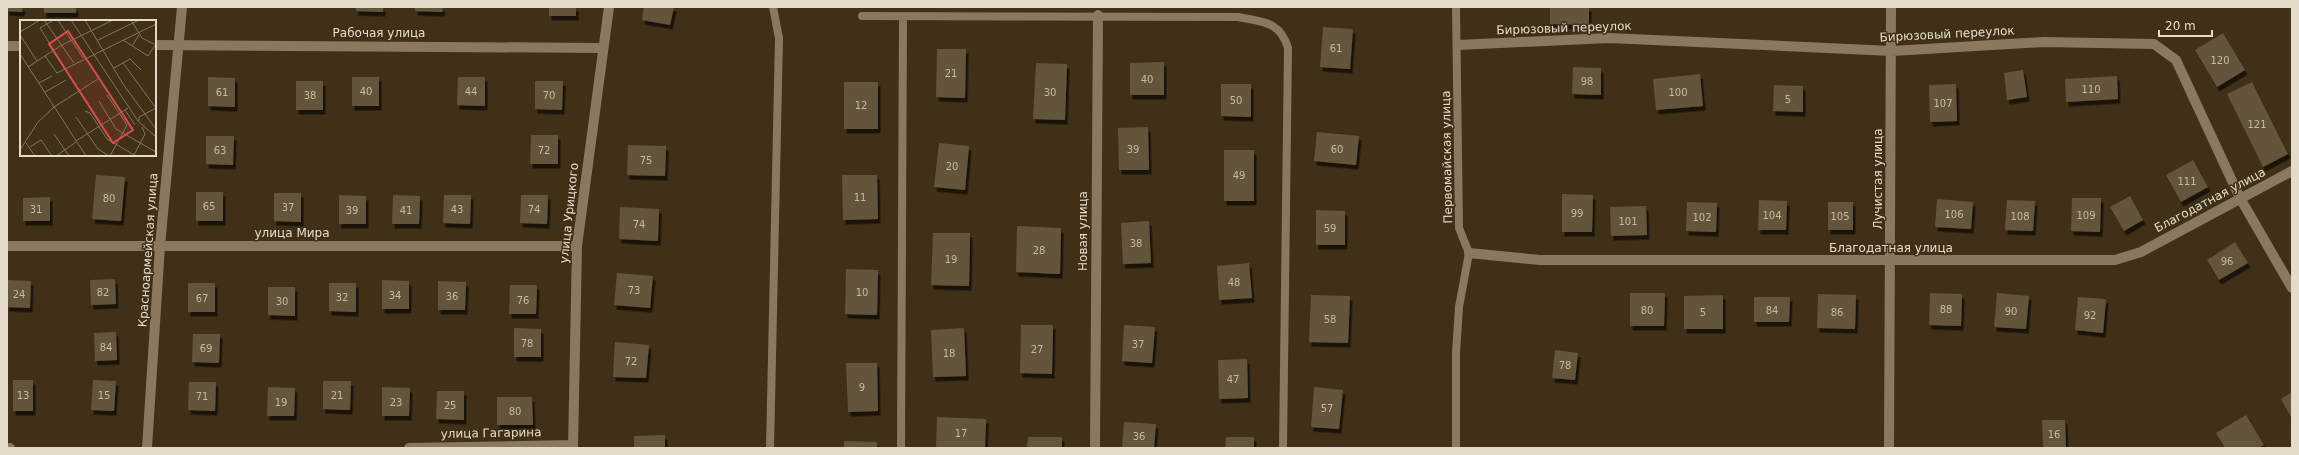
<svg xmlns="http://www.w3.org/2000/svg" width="2299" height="455" viewBox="0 0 2299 455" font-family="'DejaVu Sans',sans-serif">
<defs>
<filter id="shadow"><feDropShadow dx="2.5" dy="4.5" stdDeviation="0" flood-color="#0009"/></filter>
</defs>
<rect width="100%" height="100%" fill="#3f3017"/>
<path fill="#64543a" filter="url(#shadow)" d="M7,7h16l-1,5 -15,-1z
M44,7h32v6h-32z
M356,7h27v5l-27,-1z
M415,7h28l-1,5 -27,-1z
M549,7h27v9h-27z
M644,7h30l-4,18 -28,-5z
M1550,7h39v18l-39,-1z
M1323,27l30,2 -3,40 -30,-2z
M2223,33l22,37 -28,17 -22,-37z
M937,49h29l-1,49 -29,-1z
M1164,62v33h-34v-32z
M1036,63l31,1 -2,56 -32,-1z
M1573,67l28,1v27l-29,-1z
M2023,70l4,27 -20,3 -3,-27z
M1700,74l3,32 -47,4 -3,-31z
M2117,76l1,23 -52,3 -1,-23z
M208,77l27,1v29l-27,-1z
M352,77h27v29h-27z
M458,77h27v29l-28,-1z
M296,81h27v29h-27z
M535,81h28l-1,29 -27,-1z
M844,82h34v47h-34z
M2252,82l36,72 -25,13 -36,-73z
M1221,84h30v33l-30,-1z
M1956,84l1,37 -27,1 -1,-37z
M1774,85l29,1v26l-30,-1z
M1148,127l1,43h-30l-1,-42z
M1317,132l42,4 -3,29 -42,-4z
M531,135h27v29h-28z
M206,136h28l-1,29 -27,-1z
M939,143l30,3 -4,44 -31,-3z
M628,145l38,1 -1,30 -38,-1z
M1224,150h30v51h-30z
M2193,160l15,27 -27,15 -15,-27z
M96,175l29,2 -4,44 -29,-2z
M842,175h35l1,44 -35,1z
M196,192h27v29h-27z
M274,193h27v29l-27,-1z
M1562,194l31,1 -1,37h-30z
M339,195l27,1v28h-27z
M393,195l27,1 -1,28h-27z
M444,195h27l-1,29 -27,-1z
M521,195h27l-1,29 -27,-1z
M2130,196l13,24 -19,11 -14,-24z
M50,197v24h-27v-23z
M2072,198h29l-1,34 -29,-1z
M1937,199l36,3 -2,27 -36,-2z
M1759,200l28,1 -1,29h-28z
M2007,200l28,1 -2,30 -28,-1z
M1687,202l30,1 -1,29 -30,-1z
M1828,202h25v28h-25z
M1646,206l1,29 -36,1 -1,-29z
M620,207l39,2 -1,32 -39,-2z
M1316,210l29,1v34h-29z
M1149,221l2,42 -28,1 -2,-41z
M1017,226l44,2 -1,46 -44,-2z
M933,233h37l-1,53 -38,-1z
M2235,242l13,21 -29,17 -12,-20z
M1249,263l3,35 -33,2 -2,-34z
M846,269l32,1 -1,45 -32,-1z
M617,273l36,3 -3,32 -36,-3z
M115,279l1,25 -25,1 -1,-25z
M7,280l24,1 -1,27 -23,-1z
M382,280l27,1v28h-27z
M438,281l28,1 -1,28h-27z
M188,283h27v29h-27z
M329,283h27v29l-27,-1z
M510,285h27l-1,29h-27z
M268,287h27v29l-27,-1z
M1630,293h35l-1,33h-34z
M1930,293l32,1 -1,32 -32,-1z
M1997,293l32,3 -3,33 -32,-2z
M1818,294l38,1 -1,34 -38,-1z
M1311,295l39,1 -2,47 -39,-1z
M1723,295v34h-39v-33z
M1754,297h36l-1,25h-35z
M2078,297l28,2 -3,34 -28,-3z
M1021,325h32l-1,49 -32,-1z
M1124,325l31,2 -3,36 -30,-2z
M514,328l27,1v28h-27z
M964,328l2,48 -33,1 -2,-47z
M116,332l1,28 -22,1 -1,-28z
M193,334h27l-1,29 -27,-1z
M615,342l34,3 -3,33 -33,-1z
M1555,350l23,3 -3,27 -23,-2z
M1247,359l1,39 -29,1 -1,-39z
M846,363h31l1,48 -30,1z
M13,380h20v31h-20z
M93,380l23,1 -2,30 -23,-1z
M323,381h28l-1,29 -27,-1z
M189,382h27l-1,29 -27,-1z
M268,387l27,1 -1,28h-27z
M382,387l28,1 -1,28h-27z
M1314,387l29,3 -4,39 -28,-2z
M437,391h27v29l-28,-1z
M2292,392v27l-11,-20z
M497,397h35l1,28h-36z
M2246,415l18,30 -5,3h-34l-9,-15z
M937,417l49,2 -1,29h-49z
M2042,420h23l1,28h-23z
M1124,422l32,2 -2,24h-32z
M665,435v13h-31v-12z
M1028,437h34v11h-35z
M1226,437h28v11h-29z
M844,441l33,1v6h-33z"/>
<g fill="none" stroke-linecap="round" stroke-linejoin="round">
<path stroke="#8b795f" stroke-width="8" d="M1456,7l3,221 10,25 -10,54 -3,46v95
M862,16l376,1c25,5 42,4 50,31l-5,400
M770,448l9,-410 -6,-31
M901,448l2,-432"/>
<path stroke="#8b795f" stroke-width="10" d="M155,45l448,3
M1458,45l151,-7 283,13 152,-9 110,2 22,16 64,138 52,90
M7,46h14
M7,246h570
M1469,253l71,7h575l26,-8 151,-81
M7,448h3
M409,448l164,-3
M573,448l4,-202 32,-239
M1095,448l3,-433
M1889,448l2,-441"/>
<path stroke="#8b795f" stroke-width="10" d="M147,448l13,-202 22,-239"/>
</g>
<g text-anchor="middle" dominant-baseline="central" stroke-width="3" stroke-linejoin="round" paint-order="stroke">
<g font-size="10" fill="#c5b9a8">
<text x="1336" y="48">61</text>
<text x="2220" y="60">120</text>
<text x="951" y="73">21</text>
<text x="1147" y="79">40</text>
<text x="1587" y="81">98</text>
<text x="2091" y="89">110</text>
<text x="366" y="91">40</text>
<text x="471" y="91">44</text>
<text x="222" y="92">61</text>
<text x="1050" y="92">30</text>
<text x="1678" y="92">100</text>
<text x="310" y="95">38</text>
<text x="549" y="95">70</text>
<text x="1788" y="99">5</text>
<text x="1236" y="100">50</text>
<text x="1943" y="103">107</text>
<text x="861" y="105">12</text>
<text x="2257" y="124">121</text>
<text x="1133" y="149">39</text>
<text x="1337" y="149">60</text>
<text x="220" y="150">63</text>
<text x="544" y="150">72</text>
<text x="646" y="160">75</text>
<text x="952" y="166">20</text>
<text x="1239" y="175">49</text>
<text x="2187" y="181">111</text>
<text x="860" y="197">11</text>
<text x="109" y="198">80</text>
<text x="209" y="206">65</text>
<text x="288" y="207">37</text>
<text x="36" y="209">31</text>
<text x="457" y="209">43</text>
<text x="534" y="209">74</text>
<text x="352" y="210">39</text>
<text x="406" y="210">41</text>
<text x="1577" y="213">99</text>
<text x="1954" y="214">106</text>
<text x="1772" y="215">104</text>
<text x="2086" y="215">109</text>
<text x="1840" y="216">105</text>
<text x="2020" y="216">108</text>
<text x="1702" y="217">102</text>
<text x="1628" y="221">101</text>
<text x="639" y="224">74</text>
<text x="1330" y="228">59</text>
<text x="1136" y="243">38</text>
<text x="1039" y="250">28</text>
<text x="951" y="259">19</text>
<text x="2227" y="261">96</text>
<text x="1234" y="282">48</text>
<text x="634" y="290">73</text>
<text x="103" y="292">82</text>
<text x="862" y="292">10</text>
<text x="19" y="294">24</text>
<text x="395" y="295">34</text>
<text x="452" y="296">36</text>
<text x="342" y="297">32</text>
<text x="202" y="298">67</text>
<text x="523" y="300">76</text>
<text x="282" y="301">30</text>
<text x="1946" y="309">88</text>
<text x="1647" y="310">80</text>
<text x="1772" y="310">84</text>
<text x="2011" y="311">90</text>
<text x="1703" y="312">5</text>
<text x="1837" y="312">86</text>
<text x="2090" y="315">92</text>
<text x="1330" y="319">58</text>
<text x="527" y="343">78</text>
<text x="1138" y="344">37</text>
<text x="106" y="347">84</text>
<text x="206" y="348">69</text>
<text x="1037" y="349">27</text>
<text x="949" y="353">18</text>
<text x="631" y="361">72</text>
<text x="1565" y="365">78</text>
<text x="1233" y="379">47</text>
<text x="862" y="387">9</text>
<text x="23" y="395">13</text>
<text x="104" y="395">15</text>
<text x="337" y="395">21</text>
<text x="202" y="396">71</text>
<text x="281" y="402">19</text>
<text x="396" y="402">23</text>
<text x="450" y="405">25</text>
<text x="1327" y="408">57</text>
<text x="515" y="411">80</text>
<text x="961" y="433">17</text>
<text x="2054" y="434">16</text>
<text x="1139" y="436">36</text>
</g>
<g font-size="12" fill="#e5dbcc" stroke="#3f3017">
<text transform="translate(1564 28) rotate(-2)">Бирюзовый переулок</text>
<text x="379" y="33">Рабочая улица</text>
<text transform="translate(1947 34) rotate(-3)">Бирюзовый переулок</text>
<text transform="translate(1447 157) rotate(-91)">Первомайская улица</text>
<text transform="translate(1878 179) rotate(-90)">Лучистая улица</text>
<text transform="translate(2210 200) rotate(-28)">Благодатная улица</text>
<text transform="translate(569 213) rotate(-84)">улица Урицкого</text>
<text transform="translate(1083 231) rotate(-90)">Новая улица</text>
<text x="292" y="233">улица Мира</text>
<text x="1891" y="248">Благодатная улица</text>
<text transform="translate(148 250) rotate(-86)">Красноармейская улица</text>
<text transform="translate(491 433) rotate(-1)">улица Гагарина</text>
</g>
</g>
<g transform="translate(20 20)">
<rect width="136" height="136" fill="#3f3017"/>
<path fill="none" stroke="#81745f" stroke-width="1" d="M24,0l30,43M34,0l-14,8 25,40M38,0l25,38M51,0l67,101 18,16M65,0l38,64 33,45M111,0l11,18 14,7M0,12l20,-12M0,15l17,26M78,20l41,-20M103,20l25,16 8,-12M112,26l7,-11M0,34l66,102M25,36l12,17 99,-49M103,43l33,45M8,47l34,-22 51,-25M94,48l16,-9 11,11M19,63l13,-7M25,72l21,-12M87,75l20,30 -17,31M79,81l17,28 40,23M34,87l44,-28M105,90l10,15M65,91l5,2 17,26 29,17M56,97l22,32 11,7M119,101v-4l17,-9M34,114l15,22M56,121l52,-33M6,123l9,13M10,127l11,-7 11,16M0,130l18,-28 16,-15M114,135l11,-21 -3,-7M36,136l20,-14"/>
<path fill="#d94c49" fill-opacity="0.15" stroke="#d94c49" stroke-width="2" d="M48,11l65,99 -20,13 -64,-99z"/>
<rect width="136" height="136" fill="none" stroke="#e5dbcc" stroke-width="2"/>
</g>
<rect width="2299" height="455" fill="none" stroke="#e5dbcc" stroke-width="16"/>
<path d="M2159 30v6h53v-6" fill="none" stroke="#e5dbcc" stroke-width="2"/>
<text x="2165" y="30" font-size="12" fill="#e5dbcc" stroke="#3f3017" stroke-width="3" paint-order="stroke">20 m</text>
</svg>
